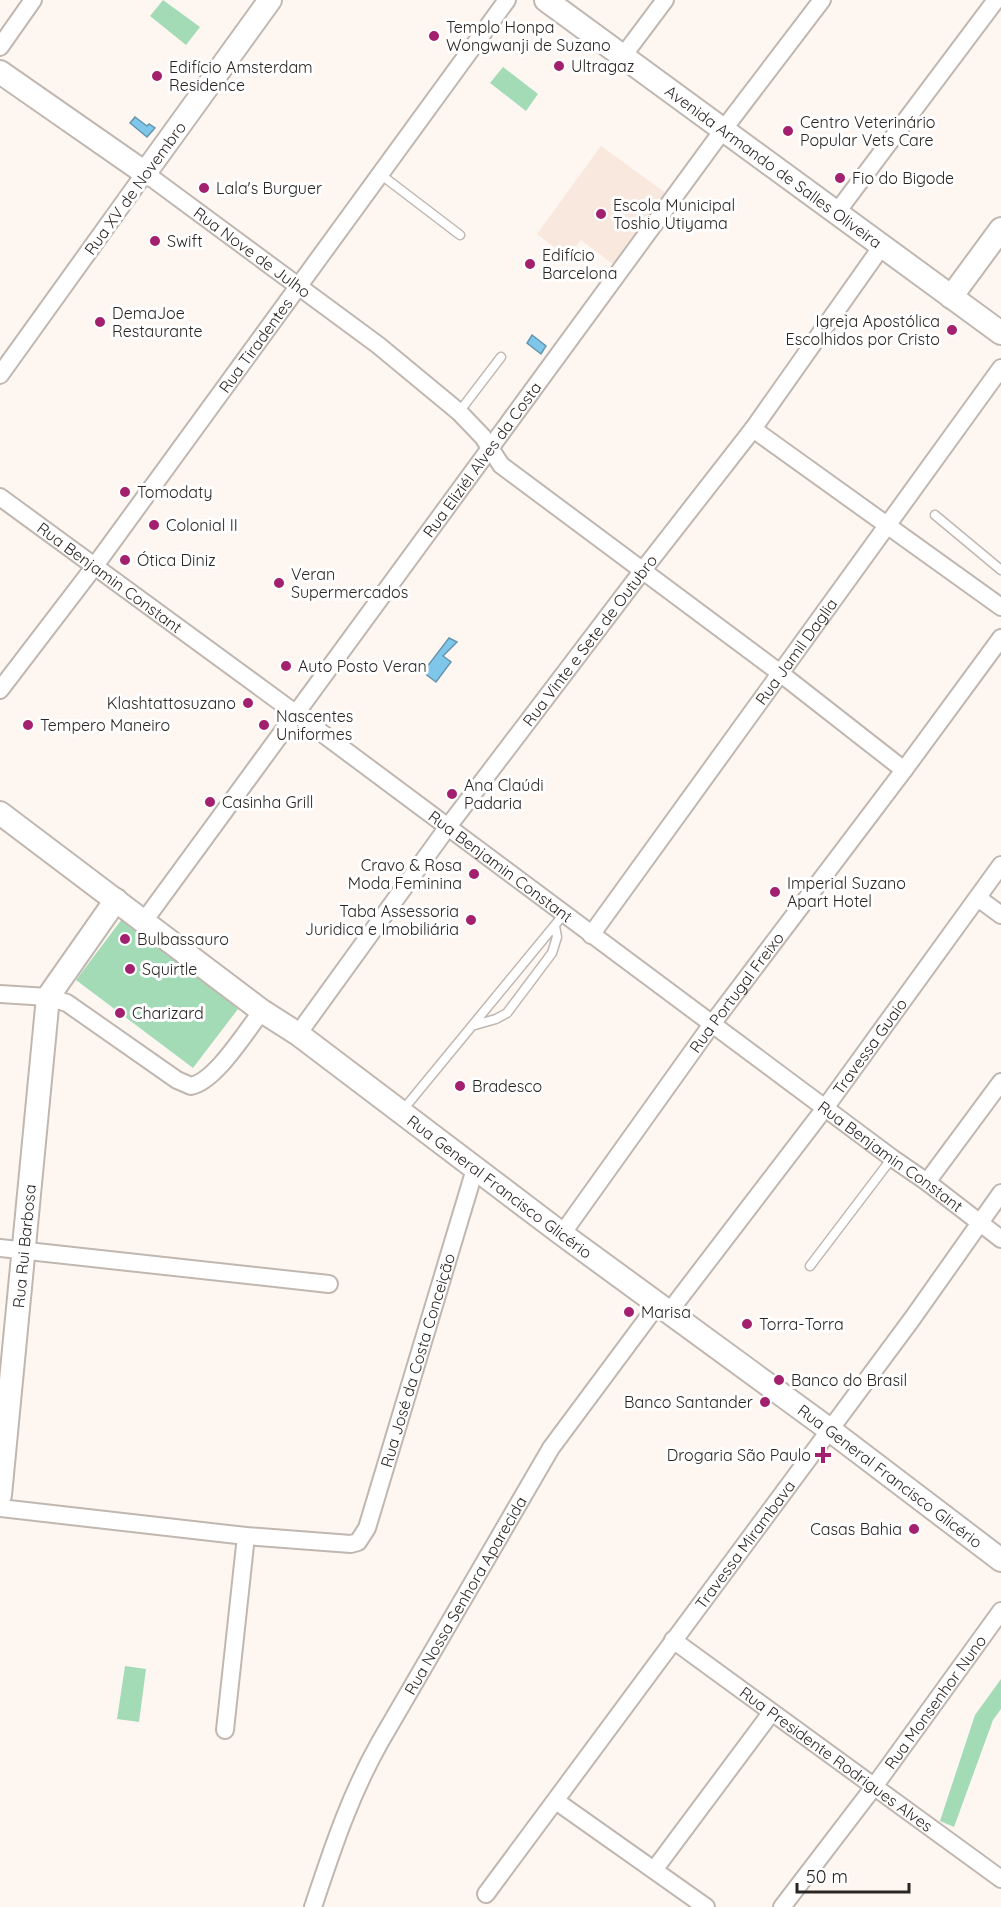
<svg xmlns="http://www.w3.org/2000/svg" width="1001" height="1907" viewBox="0 0 1001 1907" font-family="Quicksand,sans-serif">
<rect width="100%" height="100%" fill="#fef6f1"/>
<path fill="#f9e8dd" d="M601,146l66,48 -54,70 -32,-24 -14,17 -30,-23z"/>
<path fill="#a3dbb6" d="M163,0l37,27 -14,18 -36,-29z
M503,67l35,27 -12,17 -36,-28z
M122,919l28,17 88,73 -45,59 -117,-88z
M125,1666l21,3 -7,53 -22,-3z
M1001,1679v30l-8,11 -39,107 -14,-6 35,-106z"/>
<path fill="#7fc6eb" stroke="#6696af" stroke-width="1.5" d="M135,117l12,9 2,-2 6,4 -8,9 -17,-14z
M532,335l14,11 -5,8 -14,-11z
M449,638l8,4 -14,14 8,6 -15,20 -13,-10z"/>
<g fill="none" stroke-linecap="round" stroke-linejoin="round">
<g stroke="#c0b7b0" stroke-width="11">
<path id="lane" d="M380,174l80,61
M459,412l42,-55
M935,515l66,55
M475,1025l21,-6 11,-6 45,-60 5,-16 -2,-11
M402,1111l162,-197
M810,1266l82,-108"/>
</g>
<g stroke="#c0b7b0" stroke-width="20">
<g id="street">
<path d="M0,47l33,-47"/>
<path d="M623,56l42,-56"/>
<path d="M837,212l159,-212"/>
<path id="s1" d="M0,375l145,-202 233,172 81,67 24,25 18,28 279,208 124,97"/>
<path d="M753,429l248,178"/>
<path id="s2" d="M0,497l295,216 597,445 35,24 74,57"/>
<path id="s3" d="M0,690l94,-123 413,-567"/>
<path d="M978,898l23,17"/>
<path id="s4" d="M144,921l579,-791 99,-130"/>
<path id="s5" d="M591,935l410,-567"/>
<path d="M0,994l48,3 19,6 110,77 14,6c25,-5 55,-55 71,-75"/>
<path id="s6" d="M298,1034l149,-206 196,-258 110,-141 129,-183"/>
<path d="M927,1182l74,-100"/>
<path id="s7" d="M562,1234l150,-210 192,-254 97,-132"/>
<path d="M0,1248l329,36"/>
<path id="s8" d="M669,1312l156,-204 176,-243"/>
<path id="s9" d="M0,1508l246,28 105,8 7,-2 9,-14 108,-359"/>
<path id="s10" d="M673,1640l328,239"/>
<path d="M225,1730l21,-194"/>
<path d="M556,1801l150,106"/>
<path d="M654,1870l117,-157"/>
<path id="s11" d="M486,1894l426,-575 89,-126"/>
<path id="s12" d="M313,1907c19,-57 37,-112 67,-165l171,-294 107,-144"/>
<path id="s13" d="M782,1907l91,-119 128,-177"/>
</g>
</g>
<g stroke="#c0b7b0" stroke-width="26">
<g id="secondary">
<path id="s14" d="M546,0l455,333"/>
<path d="M0,72l145,101 125,-173"/>
<path d="M951,297l50,-68"/>
<path id="s15" d="M0,813l262,198 36,23 264,200 268,196 171,130"/>
<path id="s16" d="M0,1495l48,-498 68,-97"/>
</g>
</g>
<use href="#lane" stroke="#fff" stroke-width="8"/>
<use href="#street" stroke="#fff" stroke-width="16"/>
<use href="#secondary" stroke="#fff" stroke-width="22"/>
</g>
<g fill="#a3206e" stroke="#fff" stroke-width="2">
<circle cx="434" cy="36" r="6"/>
<circle cx="559" cy="66" r="6"/>
<circle cx="157" cy="76" r="6"/>
<circle cx="788" cy="131" r="6"/>
<circle cx="840" cy="178" r="6"/>
<circle cx="204" cy="188" r="6"/>
<circle cx="601" cy="214" r="6"/>
<circle cx="155" cy="241" r="6"/>
<circle cx="530" cy="264" r="6"/>
<circle cx="100" cy="322" r="6"/>
<circle cx="952" cy="330" r="6"/>
<circle cx="125" cy="492" r="6"/>
<circle cx="154" cy="525" r="6"/>
<circle cx="125" cy="560" r="6"/>
<circle cx="279" cy="583" r="6"/>
<circle cx="286" cy="666" r="6"/>
<circle cx="248" cy="703" r="6"/>
<circle cx="28" cy="725" r="6"/>
<circle cx="264" cy="725" r="6"/>
<circle cx="452" cy="794" r="6"/>
<circle cx="210" cy="802" r="6"/>
<circle cx="474" cy="874" r="6"/>
<circle cx="775" cy="892" r="6"/>
<circle cx="471" cy="920" r="6"/>
<circle cx="125" cy="939" r="6"/>
<circle cx="130" cy="969" r="6"/>
<circle cx="120" cy="1013" r="6"/>
<circle cx="460" cy="1086" r="6"/>
<circle cx="629" cy="1312" r="6"/>
<circle cx="747" cy="1324" r="6"/>
<circle cx="779" cy="1380" r="6"/>
<circle cx="765" cy="1402" r="6"/>
<path d="M820 1446h6v6h6v6h-6v6h-6v-6h-6v-6h6z"/>
<circle cx="914" cy="1529" r="6"/>
</g>
<g text-anchor="middle" dominant-baseline="central" stroke-width="6" stroke-linejoin="round" paint-order="stroke">
<g font-size="16" fill="#2a2624" stroke="#fff" text-anchor="start">
<text x="446" y="27">Templo Honpa<tspan x="446" dy="18">Wongwanji de Suzano</tspan></text>
<text x="571" y="66">Ultragaz</text>
<text x="169" y="67">Edifício Amsterdam<tspan x="169" dy="18">Residence</tspan></text>
<text x="800" y="122">Centro Veterinário<tspan x="800" dy="18">Popular Vets Care</tspan></text>
<text x="852" y="178">Fio do Bigode</text>
<text x="216" y="188">Lala's Burguer</text>
<text x="613" y="205">Escola Municipal<tspan x="613" dy="18">Toshio Utiyama</tspan></text>
<text x="167" y="241">Swift</text>
<text x="542" y="255">Edifício<tspan x="542" dy="18">Barcelona</tspan></text>
<text x="112" y="313">DemaJoe<tspan x="112" dy="18">Restaurante</tspan></text>
<text x="940" y="321" text-anchor="end">Igreja Apostólica<tspan x="940" dy="18">Escolhidos por Cristo</tspan></text>
<text x="137" y="492">Tomodaty</text>
<text x="166" y="525">Colonial II</text>
<text x="137" y="560">Ótica Diniz</text>
<text x="291" y="574">Veran<tspan x="291" dy="18">Supermercados</tspan></text>
<text x="298" y="666">Auto Posto Veran</text>
<text x="236" y="703" text-anchor="end">Klashtattosuzano</text>
<text x="276" y="716">Nascentes<tspan x="276" dy="18">Uniformes</tspan></text>
<text x="40" y="725">Tempero Maneiro</text>
<text x="464" y="785">Ana Claúdi<tspan x="464" dy="18">Padaria</tspan></text>
<text x="222" y="802">Casinha Grill</text>
<text x="462" y="865" text-anchor="end">Cravo &amp; Rosa<tspan x="462" dy="18">Moda Feminina</tspan></text>
<text x="787" y="883">Imperial Suzano<tspan x="787" dy="18">Apart Hotel</tspan></text>
<text x="459" y="911" text-anchor="end">Taba Assessoria<tspan x="459" dy="18">Juridica e Imobiliária</tspan></text>
<text x="137" y="939">Bulbassauro</text>
<text x="142" y="969">Squirtle</text>
<text x="132" y="1013">Charizard</text>
<text x="472" y="1086">Bradesco</text>
<text x="641" y="1312">Marisa</text>
<text x="759" y="1324">Torra-Torra</text>
<text x="791" y="1380">Banco do Brasil</text>
<text x="753" y="1402" text-anchor="end">Banco Santander</text>
<text x="811" y="1455" text-anchor="end">Drogaria São Paulo</text>
<text x="902" y="1529" text-anchor="end">Casas Bahia</text>
</g>
<g font-size="16" fill="#2a2624" stroke="#fff">
<text stroke="none"><textPath href="#s14" startOffset="282">Avenida Armando de Salles Oliveira</textPath></text>
<text transform="translate(135 188) rotate(-54)">Rua XV de Novembro</text>
<text stroke="none"><textPath href="#s1" startOffset="382">Rua Nove de Julho</textPath></text>
<text stroke="none"><textPath href="#s3" startOffset="429">Rua Tiradentes</textPath></text>
<text stroke="none"><textPath href="#s4" startOffset="572">Rua Eliziél Alves da Costa</textPath></text>
<text stroke="none"><textPath href="#s2" startOffset="136">Rua Benjamin Constant</textPath></text>
<text stroke="none"><textPath href="#s6" startOffset="490">Rua Vinte e Sete de Outubro</textPath></text>
<text stroke="none"><textPath href="#s5" startOffset="350">Rua Jamil Daglia</textPath></text>
<text stroke="none"><textPath href="#s2" startOffset="622">Rua Benjamin Constant</textPath></text>
<text stroke="none"><textPath href="#s7" startOffset="298">Rua Portugal Freixo</textPath></text>
<text stroke="none"><textPath href="#s8" startOffset="333">Travessa Guaio</textPath></text>
<text stroke="none"><textPath href="#s2" startOffset="1108">Rua Benjamin Constant</textPath></text>
<text stroke="none"><textPath href="#s15" startOffset="624">Rua General Francisco Glicério</textPath></text>
<text stroke="none"><textPath href="#s16" startOffset="250">Rua Rui Barbosa</textPath></text>
<text stroke="none"><textPath href="#s9" startOffset="552">Rua José da Costa Conceição</textPath></text>
<text stroke="none"><textPath href="#s15" startOffset="1110">Rua General Francisco Glicério</textPath></text>
<text stroke="none"><textPath href="#s11" startOffset="435">Travessa Mirambava</textPath></text>
<text stroke="none"><textPath href="#s12" startOffset="348">Rua Nossa Senhora Aparecida</textPath></text>
<text stroke="none"><textPath href="#s13" startOffset="256">Rua Monsenhor Nuno</textPath></text>
<text stroke="none"><textPath href="#s10" startOffset="202">Rua Presidente Rodrigues Alves</textPath></text>
</g>
</g>
<path d="M797 1883v9h112v-9" fill="none" stroke="#2a2624" stroke-width="3"/>
<text x="806" y="1883" font-size="18" fill="#2a2624" stroke="#ffffff" stroke-width="4.5" paint-order="stroke">50 m</text>
</svg>
